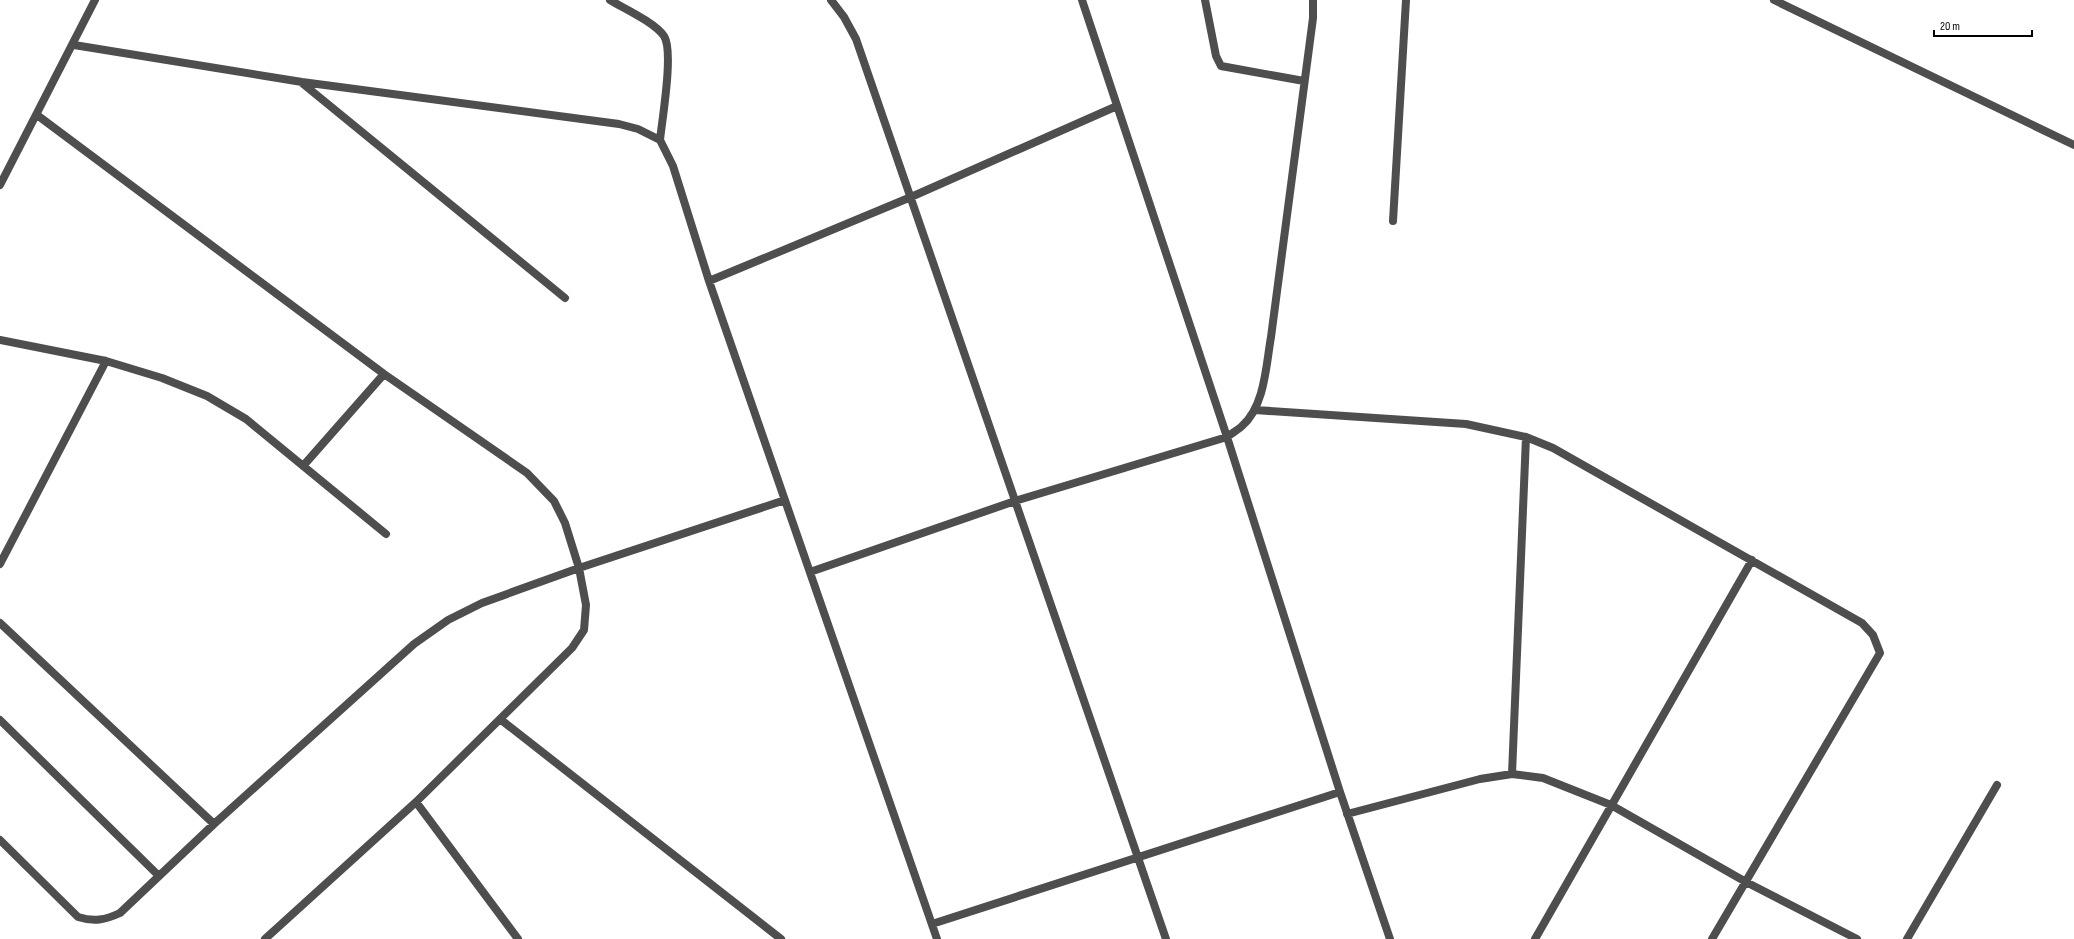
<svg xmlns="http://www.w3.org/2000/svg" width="2074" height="939" viewBox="0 0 2074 939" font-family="'Sofia Sans Condensed',sans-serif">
<rect width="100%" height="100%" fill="#fff"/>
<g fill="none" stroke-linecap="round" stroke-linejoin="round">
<path stroke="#4e4e4e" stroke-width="8" d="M610,0c15,9 44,22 54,36 10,15 -2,84 -4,104
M831,0l13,17 12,22 310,900
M1082,0l145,437 113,355 50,147
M1205,0l11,56 5,10 83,15
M1774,0l300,145
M74,45l228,37 317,42 19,5 22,11 13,26 36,115 228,658
M302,83l263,215
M37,115l347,259 143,99 27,28 11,22 14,45 7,37 -2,25 -12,18 -156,154 -151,137
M0,185l95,-185
M1393,221l13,-221
M709,281l202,-84 206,-91
M0,340l106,21 56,17 45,18 39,23 140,115
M1255,410l211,14 60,13 27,11 309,175 11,12 7,18 -168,286
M303,466l81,-92
M0,564l106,-203
M810,572l205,-71 212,-64c5,-4 11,-7 15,-11 23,-20 24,-61 29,-89l42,-319v-18
M0,623l214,201
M500,719l281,220
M0,720l159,156
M1512,774l14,-337
M416,802l102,137
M1347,814l133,-35 32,-5 31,4 68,27 135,77 111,57
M0,840l78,77c16,5 27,3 42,-4l94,-89 200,-180 34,-24 34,-17 97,-35 206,-68
M932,924l408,-132
M1535,939l217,-379
M1907,939l90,-154"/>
</g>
<path d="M1934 30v6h98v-6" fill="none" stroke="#000000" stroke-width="2"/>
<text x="1940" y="30" font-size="12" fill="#000000" stroke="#ffffff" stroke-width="3" paint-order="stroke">20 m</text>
</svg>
